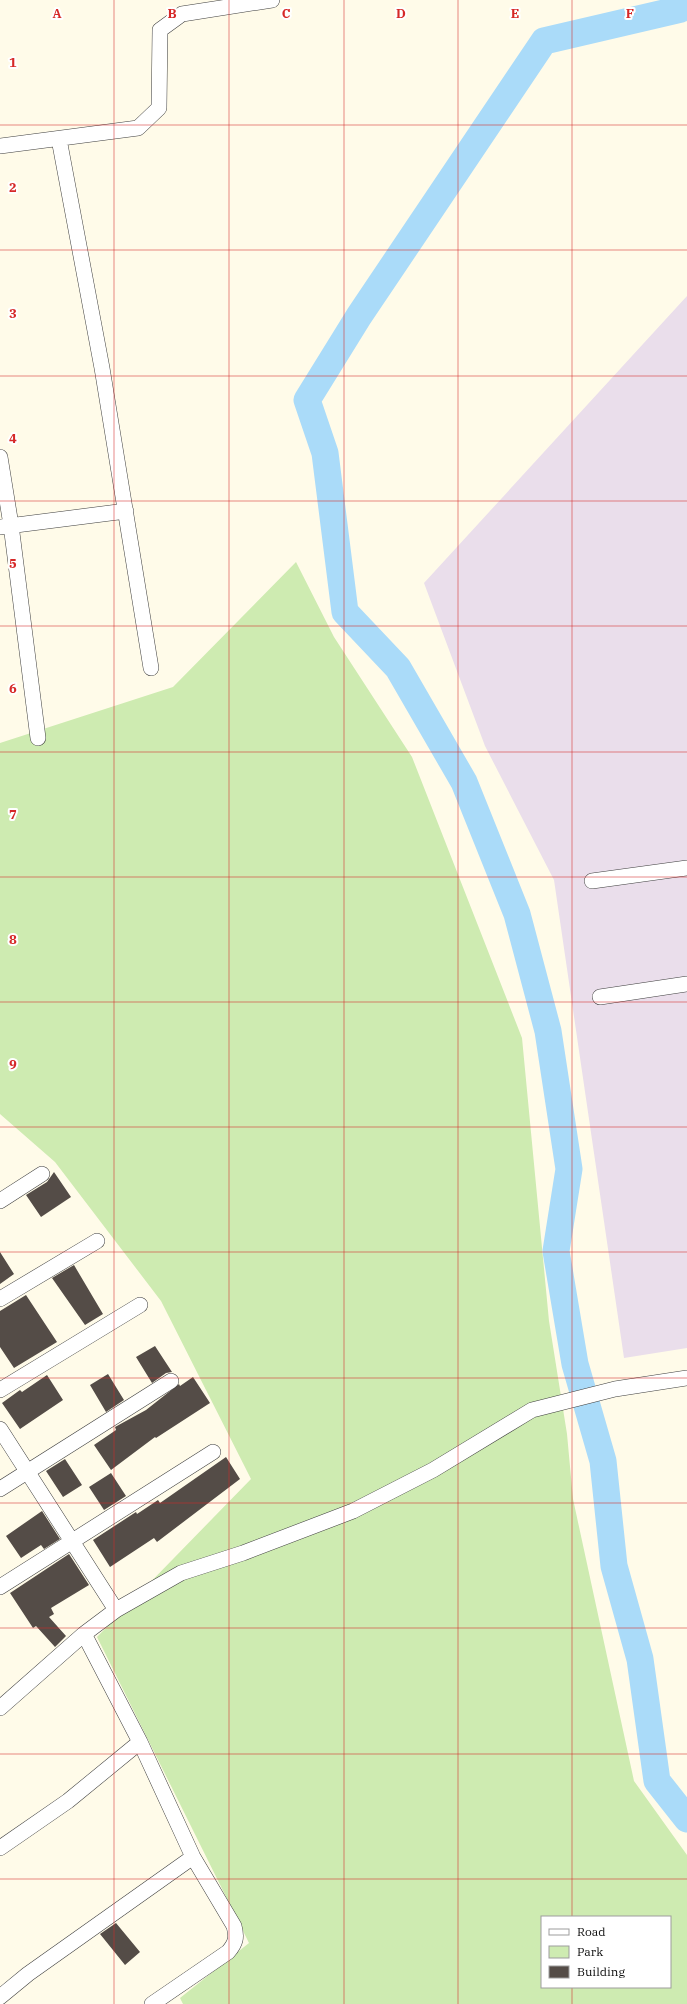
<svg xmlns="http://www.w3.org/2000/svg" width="687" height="2004" viewBox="0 0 687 2004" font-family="'IBM Plex Serif',serif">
<rect width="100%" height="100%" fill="#fffbe9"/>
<path fill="#eadeeb" d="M687,296v1052l-63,10 -70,-478 -69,-134 -61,-163z"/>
<path fill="#ceebb1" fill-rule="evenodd" d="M296,562l38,75 78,120 110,281 27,283 18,113 6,65 61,282 53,74v149h-504l-3,-6 69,-55 -152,-306 154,-158 -90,-178 -106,-139 -55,-48v-371l173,-56zM542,1917h128v70h-128z"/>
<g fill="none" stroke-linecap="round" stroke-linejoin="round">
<path stroke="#aadbf9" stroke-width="27" d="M687,3l-6,6 -137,32 -185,275 -52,84 18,53 20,159 53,56 66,114 53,132 31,117 21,138 -13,82 19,113 28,97 11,105 26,93 17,122 30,38"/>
</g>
<path fill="#544c47" d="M54,1172l17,25 -30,20 -15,-22 21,-13z
M0,1252l14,22 -14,10z
M74,1265l29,49 -18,11 -33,-47z
M26,1295l31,47 -43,26 -14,-21v-36z
M155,1346l17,26 -6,1 -14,10 -16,-26z
M108,1374l16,26 -18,12 -16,-27z
M47,1375l16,25 -43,29 -18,-26 18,-13 2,2z
M193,1377l17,26 -54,35 -1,-1 -44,33 -17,-25 22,-15 -1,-3 31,-17 33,-26 1,2z
M226,1457l14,22 -83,63 -3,-4 -44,29 -17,-27 43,-28 1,2 21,-14 2,3z
M65,1459l17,26 -19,12 -17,-26z
M111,1473l15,23 -22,14 -15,-23z
M42,1511l18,28 -16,10 -3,-4 -20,13 -15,-22z
M69,1554l20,31 -38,23 3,6 -5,3 17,19 -11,11 -19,-21 -3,2 -23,-35z
M116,1923l24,29 -15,13 -25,-31z"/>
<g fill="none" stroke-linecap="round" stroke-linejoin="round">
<g stroke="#3e3e3e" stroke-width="16">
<path id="minor" d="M59,139l43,229 49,300
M0,146l138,-18 21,-20 1,-78 22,-16 90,-14
M0,457l11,68 27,213
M0,527l126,-16
M592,881l95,-13
M600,997l87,-13
M0,1201l42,-27
M0,1299l97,-58
M0,1390l140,-85
M0,1429l116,181
M0,1489l171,-108
M0,1587l213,-135
M84,1634l56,108 53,115 41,69c3,11 2,17 -6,26l-76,52
M0,1708l84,-74 32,-24 65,-37 62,-20 110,-42 80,-41 99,-60 83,-21 72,-11
M0,1848l68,-47 72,-59
M0,1997l28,-23 165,-117"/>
</g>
<use href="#minor" stroke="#fff" stroke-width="15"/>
</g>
<path fill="none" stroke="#d62828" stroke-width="1" stroke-opacity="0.55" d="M114,0v2004M229,0v2004M344,0v2004M458,0v2004M572,0v1917M0,125h687M0,250h687M0,376h687M0,501h687M0,626h687M0,752h687M0,877h687M0,1002h687M0,1127h687M0,1252h687M0,1378h687M0,1503h687M0,1628h687M0,1754h687M0,1879h687M572,1987v17"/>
<g font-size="13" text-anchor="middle" font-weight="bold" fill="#d62828" stroke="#fff" stroke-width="4" stroke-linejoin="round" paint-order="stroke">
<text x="57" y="18">A</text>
<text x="172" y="18">B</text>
<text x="286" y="18">C</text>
<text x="401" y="18">D</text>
<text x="515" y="18">E</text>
<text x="630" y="18">F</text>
<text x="13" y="67">1</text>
<text x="13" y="192">2</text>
<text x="13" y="318">3</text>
<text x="13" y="443">4</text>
<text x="13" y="568">5</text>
<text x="13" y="693">6</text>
<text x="13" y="819">7</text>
<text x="13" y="944">8</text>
<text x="13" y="1069">9</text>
</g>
<rect x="541" y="1916" width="130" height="72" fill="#ffffff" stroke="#9d9d9d"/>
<rect x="549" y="1929" width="20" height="6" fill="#ffffff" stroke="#9d9d9d"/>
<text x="577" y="1936" font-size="12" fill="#0b0b0b">Road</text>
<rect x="549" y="1946" width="20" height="12" fill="#ceebb1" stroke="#9d9d9d"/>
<text x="577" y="1956" font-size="12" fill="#0b0b0b">Park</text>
<rect x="549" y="1966" width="20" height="12" fill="#544c47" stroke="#9d9d9d"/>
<text x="577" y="1976" font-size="12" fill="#0b0b0b">Building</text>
</svg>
